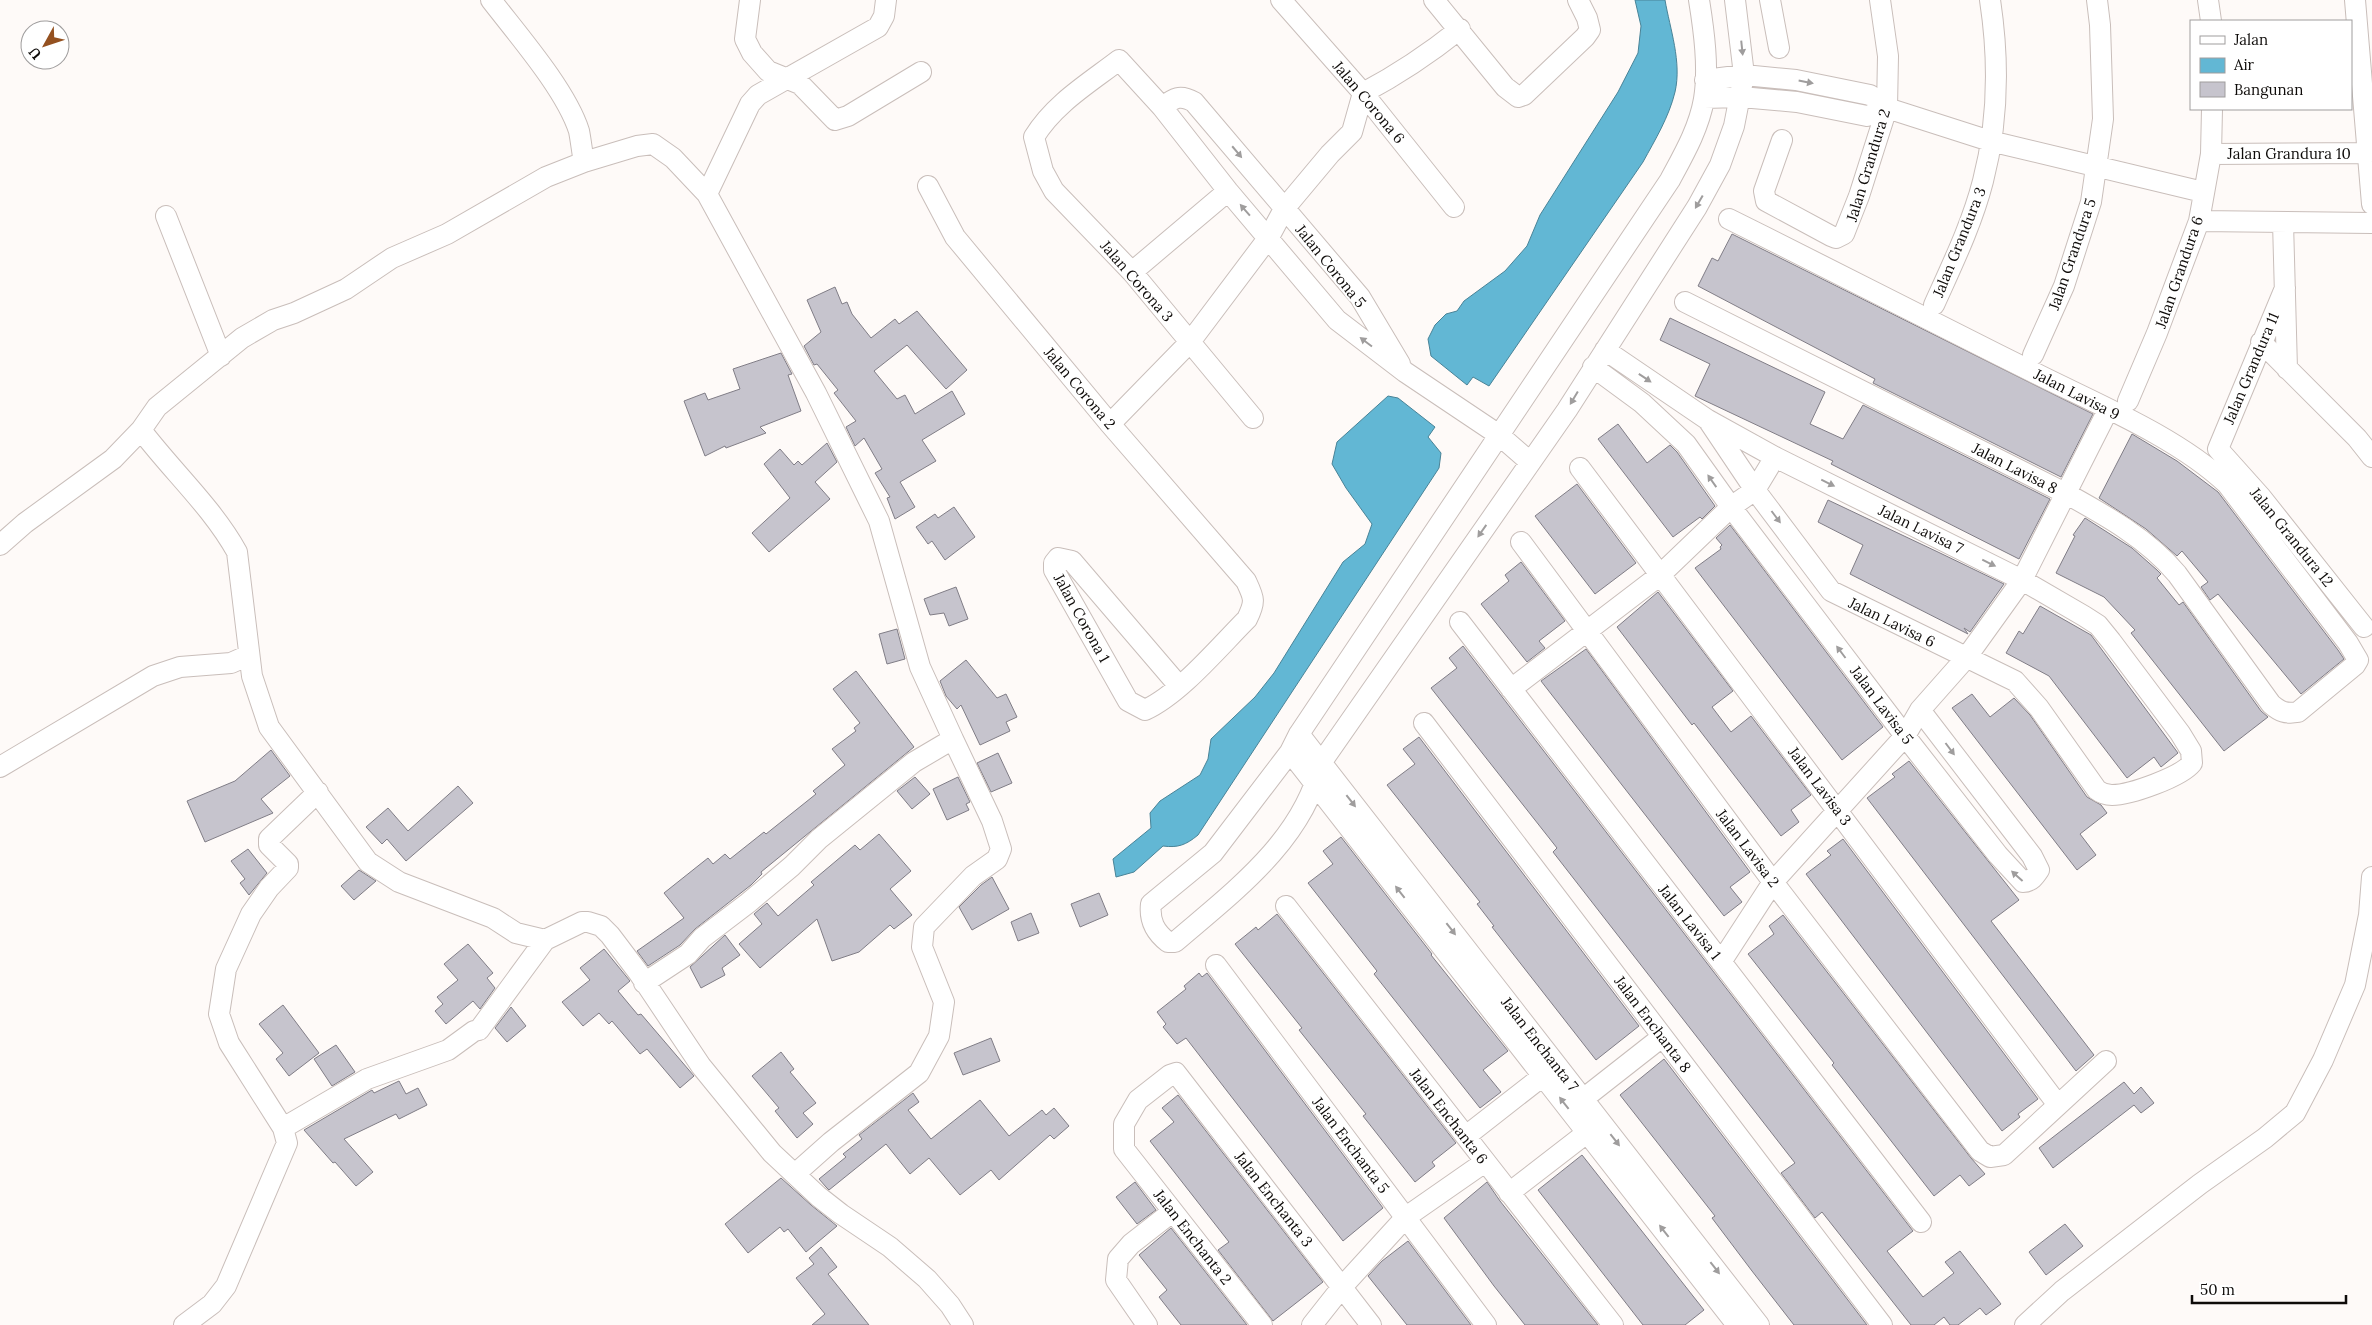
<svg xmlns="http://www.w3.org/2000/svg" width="2372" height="1325" viewBox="0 0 2372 1325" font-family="Lora,serif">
<rect width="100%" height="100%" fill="#fefaf8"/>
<path fill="#62b7d4" stroke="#498397" d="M1635,0h30c5,29 17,62 10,92 -6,25 -20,48 -32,70l-154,224 -16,-9 -6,8 -36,-29 -3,-17 7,-14 11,-11 11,-3 7,-10 41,-30 22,-25 13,-31 78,-123 20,-39 3,-27z
M1388,396l10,2 37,29 -7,10 13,16 -2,15 -241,367c-12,10 -20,13 -35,11l-29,26 -18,5 -3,-18 38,-31 -1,-15 10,-12 40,-26 8,-16 3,-20 44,-42 19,-24 69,-111 22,-18 7,-20 -26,-36 -14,-24 5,-22z"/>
<path fill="#c6c4cd" stroke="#807d86" d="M1732,234l361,180 -32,63 -188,-94 2,-4 -177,-93 14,-28 6,3z
M835,287l7,17 5,-2 5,12 19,24 24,-19 4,5 18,-13 50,59 -21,19 -39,-44 -33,26 23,28 8,-4 10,19 37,-23 13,23 -43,26 14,21 -36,21 15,25 -20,12 -8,-21 3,-1 -15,-24 7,-4 -18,-31 -9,8 -9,-19 10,-6 -22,-28 4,-3 -21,-26 -3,1 -10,-19 17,-14 -14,-32z
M1670,318l155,74 -15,32 33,15 20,-34 187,94 -31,60 -188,-95 2,-3 -138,-65 15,-32 -50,-24z
M781,353l11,21 -4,1 13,36 -41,16 6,6 -40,15 -1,-2 -20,10 -21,-55 21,-8 3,7 32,-11 -7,-20z
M1618,424l29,39 23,-18 7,7 38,54 -13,13 -2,-2 -27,20 -75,-98z
M2132,434l45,27 41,31 120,158 6,9 -43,35 -83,-100 -8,6 -9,-13 7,-5 -26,-31 -5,5 -31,-27 -47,-31z
M827,443l10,19 -22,20 15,17 -61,53 -17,-19 38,-35 -26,-34 16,-15 14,16 4,-4 4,4z
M1577,484l59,79 -41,31 -60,-78z
M1828,500l112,53 64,31 -34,48 -6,-4 4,6 -118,-60 13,-29 -45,-23z
M954,507l21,30 -30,23 -13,-19 -4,3 -12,-17 19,-13 3,4z
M2085,518l47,30 25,22 4,4 -4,4 22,27 4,-3 78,109 7,6 -44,34 -93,-118 4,-3 -31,-33 -48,-24 19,-37 -2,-1z
M1730,525l153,202 -41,33 -147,-192 26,-19 -1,-2 2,-2 -6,-7z
M1521,562l44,59 -26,20 6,7 -18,14 -46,-58 28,-23 -4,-6z
M956,587l12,32 -19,7 -5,-13 -14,2 -6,-16z
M1658,592l75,99 -21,16 19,25 20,-16 60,79 -20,15 8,12 -18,14 -87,-113 -2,2 -75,-98z
M2040,606l51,29 87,118 -17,14 -7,-10 -27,21 -78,-102 -43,-23 13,-22 4,3z
M897,629l8,30 -18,5 -8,-30z
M1463,646l450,585 -26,20 36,46 31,-24 -9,-11 15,-11 41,53 -15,11 -6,-7 -22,17h-8l-6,-8 -10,8h-23l-89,-113 -7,6 -34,-45 14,-10 -242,-311 4,-4 -126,-160 26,-20 -8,-10z
M1586,649l164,223 -20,15 12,15 -18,14 -183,-235z
M966,660l31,38 9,-4 11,23 -11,5 4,9 -30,14 -19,-40 -4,4 -11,-13 -6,-15z
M856,671l58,76 -153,125 1,2 -11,11 -56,44 -15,16 -32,21 -11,-15 47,-33 -20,-25 44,-35 5,6 12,-10 5,5 34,-27 2,2 50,-40 -3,-3 32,-26 -13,-16 24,-18 -2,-3 6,-5 -27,-34z
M1972,694l18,23 24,-19 16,17 57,82 14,8 6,8 -27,21 16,21 -19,15 -125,-162z
M1419,737l220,289 -43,34 -104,-133 2,-1 -17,-22 3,-2 -93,-117 28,-21 -12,-15z
M271,750l19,26 -29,23 12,14 -68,29 -18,-41 48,-20z
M998,753l14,30 -21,9 -14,-29z
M1909,761l110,139 -28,21 103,134 -18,16 -209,-273 28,-21 -3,-3z
M915,777l15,17 -18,15 -15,-18z
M958,777l12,25 -4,2 3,6 -22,10 -14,-31z
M458,786l15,17 -67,58 -19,-22 -5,5 -16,-17 22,-19 20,23z
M879,834l32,37 -21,18 22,26 -18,14 -4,-4 -31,27 -27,9 -15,-42 -57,49 -21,-24 23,-20 -8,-10 13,-11 11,13 36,-31 -3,-3 44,-37 5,5z
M1341,837l91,117 -1,1 77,96 -25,19 18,22 -21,16 -106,-134 3,-3 -69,-88 25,-19 -10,-13z
M1843,839l195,260 -20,15 2,3 -18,14 -196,-257 25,-19 -4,-4z
M248,849l19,24 -18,22 -9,-12 5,-4 -14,-18z
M359,870l17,11 -22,19 -13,-14z
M992,877l17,32 -37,21 -13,-23 22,-22z
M1099,893l9,22 -28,12 -9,-23z
M1031,913l8,20 -21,8 -7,-19z
M1277,914l179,229 -24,19 3,4 -20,16 -52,-66 3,-2 -67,-84 3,-2 -67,-84 21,-17 2,3z
M1783,915l188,243 14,16 -16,12 -9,-11 -26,21 -102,-131 2,-2 -86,-109 26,-20 -5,-8z
M725,935l15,20 -18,13 3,7 -24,13 -11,-21z
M468,944l25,29 -6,5 8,10 -15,21 -7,-8 -27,23 -11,-13 8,-7 -6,-7 21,-17 -14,-16z
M604,949l26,32 -12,10 20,24 3,-1 53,62 -14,12 -33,-39 -7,5 -28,-33 -3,3 -10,-11 -16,13 -21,-24 28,-22 -10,-12z
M1199,973l3,4 5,-4 176,235 -40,33 -157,-203 -9,6 -14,-17 3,-3 -9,-12 29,-23 -2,-3z
M283,1005l36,48 -30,23 -13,-17 7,-6 -24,-29z
M511,1007l15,19 -19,16 -12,-14z
M991,1038l9,23 -37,14 -9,-22z
M336,1045l19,27 -23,14 -18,-27z
M781,1052l13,17 -4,3 26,31 -13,10 10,11 -16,14 -22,-27 4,-3 -27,-32z
M1664,1059l203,266h-73l-42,-54 -40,-53 3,-2 -95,-121z
M399,1081l7,13 12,-6 9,17 -28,14 -3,-5 -52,25 29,33 -17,14 -21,-24 -2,1 -29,-33 68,-40 2,3z
M2124,1082l10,12 7,-7 13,16 -13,10 -7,-8 -81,63 -14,-20z
M913,1093l6,9 -11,8 23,29 49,-39 29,36 33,-26 4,5 8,-7 15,18 -15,13 -4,-4 -51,45 -8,-10 -31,25 -31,-37 -19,16 -24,-30 -57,46 -3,-3 -7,-8 27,-22 -3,-3 19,-15 -3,-4z
M1178,1095l145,187 -50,39 -55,-71 11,-8 -79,-101 24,-19 -12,-14z
M1582,1155l122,155 -19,15h-42l-105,-135z
M781,1178l30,27 26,21 -31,26 -18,-23 -4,3 -4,-5 -32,26 -23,-29z
M1135,1182l21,28 -19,14 -21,-27z
M1487,1182l13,19 98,124h-73l-31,-39 -50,-68z
M2065,1224l18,22 -37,29 -17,-23z
M1171,1228l11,14 65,83h-66l-22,-28 8,-7 -28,-35z
M1408,1241l63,84h-64l-39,-49 14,-15z
M821,1247l16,20 -9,7 41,51h-57l13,-11 -29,-36 18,-14 -5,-6z"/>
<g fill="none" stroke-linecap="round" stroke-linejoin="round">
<g stroke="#c9beba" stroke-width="22">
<path id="minor" d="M491,0c27,35 75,90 88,131 2,10 3,21 5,31
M750,0l-5,39 7,14 16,18 32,13 35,36 13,-4 73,-44
M1281,0l82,93 91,114
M1434,0l71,87 13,10 6,-2 61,-58 5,-7 -3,-12 -9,-18
M1699,0c5,31 10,68 5,99 -5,29 -20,55 -34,81l-371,554 -9,18 -77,101 -62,51c-2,17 4,28 17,38h7c58,-50 128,-101 146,-179l246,-353 130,-203 23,-42 14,-39 10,-51 -9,-75
M1770,0l9,48
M2208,0l3,21
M2355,0l17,204
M1705,80l39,-5 52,5 74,15 17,13 103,33 213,51
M1704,98l37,-1 56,5 70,14 20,-8
M1162,107c12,-9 18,-13 32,-5l166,195 40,67
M1782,140l-18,51 2,10 65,35 5,2 8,-4 15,-38 28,-88 1,-52 -8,-56
M2211,154l156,-1
M928,186l27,51 155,187 136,157c8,17 10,20 1,38 -28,28 -67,75 -102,91l-17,-9 -74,-131v-7l4,-5 14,3 107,125
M707,194l43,-90 8,-9 120,-68 6,-11 2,-16
M166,216l55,140
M2199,221l173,2
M2283,222l4,147
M1132,272l96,-81
M2285,288l-67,161 43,48 103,130
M1685,302l380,191c40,22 83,46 112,81l94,130c9,8 15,10 27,8l57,-47 3,-5 -10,-17 -121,-159c-51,-48 -133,-81 -196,-113 -101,-50 -201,-102 -302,-152
M1934,305c18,-40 38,-81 49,-124 15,-58 16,-122 7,-181
M2261,342l96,96 15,19
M1605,350l103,70 67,37 247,123 62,36 14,9 13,16 69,92 11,18 1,12c-11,14 -62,32 -80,32 -6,0 -11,-2 -15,-5l-58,-82 -24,-27 -184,-90 -76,-101 -47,-70
M2033,355l31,-69 27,-84 12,-83 -3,-94 -3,-25
M1593,367l49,36 44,41 45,63 174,229 93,119 25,27c8,0 12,-6 16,-12l-7,-14 -112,-146
M2128,401l29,-68 42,-112 12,-67 1,-45
M1253,418l-121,-146 -78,-81 -11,-20 -9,-34c20,-33 55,-54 85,-77l43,47 66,84 109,129 68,52 94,63 31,27
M1110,424l80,-82 79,-105 15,-28 46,-55 22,-22 11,-39c34,-18 67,-40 97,-64
M141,430c31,41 71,77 96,122l15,124 17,51 99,135 31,20 94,36 23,15 29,7 37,-18h6l13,4 9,9 28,37 63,94 71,87 46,43 23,18 49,33 37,32 23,26 13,20
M1580,468l478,637
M1521,542l252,340 207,269 10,6 14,-2 102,-94
M0,545l25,-22 88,-64 28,-29 16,-23 85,-69 31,-18 21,-7 52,-24 46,-31 55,-24 99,-57 38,-15 53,-16 16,-2 20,14 34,36 109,199 63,128 41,146 33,72 -39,23 -95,77 -27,27 -44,37 -46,35 -14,16 -44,29
M1460,622l461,600
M1511,689l148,-113 72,-69 24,-17 20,-33
M1424,723l458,602
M1299,734l460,591
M1290,752l447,573
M0,767l153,-91 27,-9 51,-4 18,-8
M1286,906l327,419
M1721,962l52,-80 132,-146 15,-26 46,-52 56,-78 86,-170
M1216,965l270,360
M1583,1099l79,-62
M283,1128l84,-49 81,-29 26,-19 5,-1 66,-90
M1466,1136l87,-68
M795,1174l36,-32 88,-69 20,-37 5,-34 -22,-55 2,-20 49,-51 24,-17 4,-10 -9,-28 -39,-82
M1509,1193l88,-68
M184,1325l28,-21 14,-18 61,-143 -4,-15 -54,-85 -10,-29 7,-45 25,-55 18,-26 19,-20v-4l-19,-19v-6l49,-47
M1147,1325l-31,-45 2,-21 13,-15 41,-32
M1262,1325l-138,-176v-25l14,-24 32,-25 6,-2 195,252
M1312,1325l30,-38 64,-70 79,-55
M2025,1325l37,-34 138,-107 65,-46 30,-25 28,-53 32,-75 14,-70 3,-38"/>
</g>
<use href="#minor" stroke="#fff" stroke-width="20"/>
</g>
<defs><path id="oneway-solid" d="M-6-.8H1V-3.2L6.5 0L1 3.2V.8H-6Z" transform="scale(1.25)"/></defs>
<g fill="#9f9d9d">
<use href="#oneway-solid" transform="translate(1742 48) rotate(84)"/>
<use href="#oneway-solid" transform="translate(1806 82) rotate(11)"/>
<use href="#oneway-solid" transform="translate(1237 152) rotate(50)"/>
<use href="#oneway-solid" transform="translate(1699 202) rotate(120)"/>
<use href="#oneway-solid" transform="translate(1245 210) rotate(-131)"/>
<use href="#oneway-solid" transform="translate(1366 342) rotate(-143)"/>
<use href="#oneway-solid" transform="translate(1645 378) rotate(34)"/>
<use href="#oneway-solid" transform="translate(1574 398) rotate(121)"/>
<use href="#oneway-solid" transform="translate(1712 481) rotate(-125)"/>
<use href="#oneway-solid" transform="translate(1828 483) rotate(26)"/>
<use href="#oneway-solid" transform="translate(1776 517) rotate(53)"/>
<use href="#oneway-solid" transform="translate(1482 531) rotate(125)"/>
<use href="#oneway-solid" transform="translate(1989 563) rotate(26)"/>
<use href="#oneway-solid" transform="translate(1841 652) rotate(-127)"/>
<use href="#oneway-solid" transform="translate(1950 749) rotate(53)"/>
<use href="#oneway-solid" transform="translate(1351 801) rotate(52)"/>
<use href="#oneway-solid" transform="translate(2017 876) rotate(-138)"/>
<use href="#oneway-solid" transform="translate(1400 892) rotate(-128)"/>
<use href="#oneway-solid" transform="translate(1451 929) rotate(52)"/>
<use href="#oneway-solid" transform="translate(1564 1103) rotate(-128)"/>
<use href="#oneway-solid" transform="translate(1615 1140) rotate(52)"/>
<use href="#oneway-solid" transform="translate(1664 1231) rotate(-128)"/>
<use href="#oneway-solid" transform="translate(1715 1268) rotate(52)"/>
</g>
<g text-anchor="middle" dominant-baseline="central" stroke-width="4" stroke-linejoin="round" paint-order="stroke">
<g font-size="15" fill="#0e0b09" stroke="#fff">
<text transform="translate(1369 102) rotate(50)">Jalan Corona 6</text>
<text x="2289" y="153">Jalan Grandura 10</text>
<text transform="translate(1868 165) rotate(-73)">Jalan Grandura 2</text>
<text transform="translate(1959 242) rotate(-68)">Jalan Grandura 3</text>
<text transform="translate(2072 254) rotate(-71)">Jalan Grandura 5</text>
<text transform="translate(1331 266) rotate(51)">Jalan Corona 5</text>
<text transform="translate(2179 272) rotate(-71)">Jalan Grandura 6</text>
<text transform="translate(1137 281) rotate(49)">Jalan Corona 3</text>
<text transform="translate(2251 368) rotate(-67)">Jalan Grandura 11</text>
<text transform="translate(1080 388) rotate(50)">Jalan Corona 2</text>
<text transform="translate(2077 394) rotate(27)">Jalan Lavisa 9</text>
<text transform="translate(2015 468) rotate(27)">Jalan Lavisa 8</text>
<text transform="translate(1921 529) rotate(26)">Jalan Lavisa 7</text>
<text transform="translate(2292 537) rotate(51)">Jalan Grandura 12</text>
<text transform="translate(1082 618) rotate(61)">Jalan Corona 1</text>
<text transform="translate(1892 622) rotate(26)">Jalan Lavisa 6</text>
<text transform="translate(1882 705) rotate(53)">Jalan Lavisa 5</text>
<text transform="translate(1820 786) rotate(53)">Jalan Lavisa 3</text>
<text transform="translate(1748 848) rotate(53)">Jalan Lavisa 2</text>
<text transform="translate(1690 922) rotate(52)">Jalan Lavisa 1</text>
<text transform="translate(1653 1024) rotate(53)">Jalan Enchanta 8</text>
<text transform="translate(1540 1044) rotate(52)">Jalan Enchanta 7</text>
<text transform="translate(1449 1116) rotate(52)">Jalan Enchanta 6</text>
<text transform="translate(1351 1145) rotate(53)">Jalan Enchanta 5</text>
<text transform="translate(1274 1199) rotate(52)">Jalan Enchanta 3</text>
<text transform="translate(1193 1237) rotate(52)">Jalan Enchanta 2</text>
</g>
</g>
<rect x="2190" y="20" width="162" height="90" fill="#ffffff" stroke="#9f9d9d"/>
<rect x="2200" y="36" width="25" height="8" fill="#ffffff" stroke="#9f9d9d"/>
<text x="2234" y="45" font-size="15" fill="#0e0b09">Jalan</text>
<rect x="2200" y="58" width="25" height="15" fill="#62b7d4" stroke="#9f9d9d"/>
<text x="2234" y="70" font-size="15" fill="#0e0b09">Air</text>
<rect x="2200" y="82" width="25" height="15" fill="#c6c4cd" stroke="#9f9d9d"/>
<text x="2234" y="95" font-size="15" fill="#0e0b09">Bangunan</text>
<g transform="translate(45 45) rotate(230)"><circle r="24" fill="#ffffff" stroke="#9f9d9d"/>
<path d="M0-4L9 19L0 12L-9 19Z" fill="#945120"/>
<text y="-8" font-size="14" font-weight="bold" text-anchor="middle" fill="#0e0b09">U</text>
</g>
<path d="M2192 1295v8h154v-8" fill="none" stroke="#0e0b09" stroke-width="2.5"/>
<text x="2200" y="1295" font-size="15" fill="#0e0b09" stroke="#ffffff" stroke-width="4" paint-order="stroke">50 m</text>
</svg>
